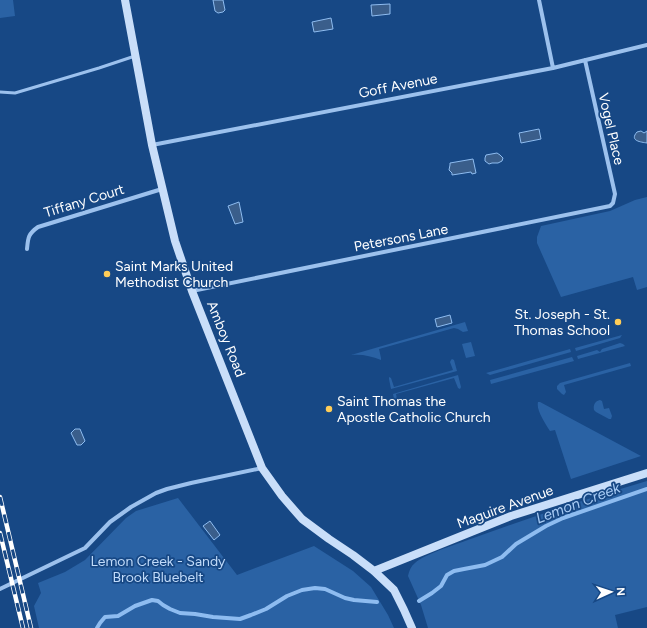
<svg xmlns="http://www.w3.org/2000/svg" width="647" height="628" viewBox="0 0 647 628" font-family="Figtree,sans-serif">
<rect width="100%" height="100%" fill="#174885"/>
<path fill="#2a62a4" d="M0,0h13l2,16 -15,2z
M647,197v90l-10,3 -4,-13 -72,20 -24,-54v-6l4,-11 69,-15 25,-11z
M465,322l3,9 -5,1 -5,-3 -4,-1 -75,21 2,9v2c-10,-4 -19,-6 -30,-5z
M622,335l-2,3 -44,13 -1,-3z
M471,342l4,14 -9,2 -4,-14z
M620,343l3,1 2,2 -47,13 -1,-3 20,-6 3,2 2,-3z
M570,349l1,3 -81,23 -4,-2z
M572,357l2,4 -83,23 -1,-4z
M452,359l2,1 3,11 -66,18 -2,-10v-2l2,1 3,9 59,-17 -3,-8 1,-2z
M630,363l1,3 -67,19 2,7 -2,3 -2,-1 -5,-5v-3l3,-3z
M458,375l3,12 -1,2 -2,-1 -4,-10 -58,16 2,10 -1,1h-2l-2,-11z
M600,400l2,1 2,8 5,-1 3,8 -1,3h-2l-13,-7 -2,-2c-1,-5 1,-9 6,-10z
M538,402h2l101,54 -70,23 -16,-49 -5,1c-5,-8 -14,-21 -12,-29z
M647,481v126l-32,8 3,13h-190l-7,-23 -13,-29c1,-5 3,-10 7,-13 10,-9 37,-17 50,-22 60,-22 121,-42 182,-60z
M178,498l59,77 77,-29 39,25 18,16 17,28 6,13h-355l-5,-22 7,-13 -3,-10 27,-11 20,-12 41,-42 10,-7z"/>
<path fill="#3a5e8b" stroke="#8ebcf0" d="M213,0h10l2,10 -2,2 -5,1 -3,-2z
M390,4v10l-18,2 -1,-11z
M331,18l2,11 -19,3 -2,-10z
M539,129l2,10 -20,4 -2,-10z
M641,131l3,2 3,-2v12c-6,-1 -18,-2 -10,-11z
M497,153l3,2 3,3 -1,3 -4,2h-6l-3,1 -4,-3v-3l1,-3z
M473,159l3,14 -4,1 -1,-2 -19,3v-2l-3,-3 1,-5v-2z
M239,202l4,20 -8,2 -7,-18z
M450,315l2,8 -15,4 -2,-8z
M75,429h5l5,12 -4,4h-4l-6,-12z
M210,521l10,14 -6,5 -11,-14z"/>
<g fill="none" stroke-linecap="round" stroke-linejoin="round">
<path stroke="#8ebcf0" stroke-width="4" d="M419,601l13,-8 9,-7 6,-11 7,-4 10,-2 21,-4 17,-8 14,-13 30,-18 17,-8 84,-29
M97,628l3,-5 5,-6 13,-1 17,-10 17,-6 6,1 5,4 7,4 10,4 15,1 18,3 27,2 11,-4 15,-6 21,-13 15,-6 13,-2 10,1 20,9 9,2 23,2"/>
<path stroke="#9cc1ed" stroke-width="3" d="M0,92l15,1 84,-25 36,-12"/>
<path stroke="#9cc1ed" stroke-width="4" d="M539,0l14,68
M152,145l401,-77 94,-23
M27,249c1,-11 1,-15 11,-22l124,-38
M192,291l418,-85 3,-3 2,-9 -30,-134
M0,589l85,-41 25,-26 21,-15 25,-14 11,-4 24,-6 71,-15"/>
<path stroke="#c9def9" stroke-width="8" d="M125,0l27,145 23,96 17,50 70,177 20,28 20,23 27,20 24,16 21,16 20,19 10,20 8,18
M374,571l137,-55 136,-43"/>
<g stroke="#fff" stroke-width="4.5">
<path id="rail" d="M0,497l31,131
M0,533l23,95"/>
</g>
<use href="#rail" stroke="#174885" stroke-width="3" stroke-dasharray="9" stroke-linecap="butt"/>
</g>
<g fill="#ffcd58" stroke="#174885" stroke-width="1.5">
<circle cx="107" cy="274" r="4"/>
<circle cx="618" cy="322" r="4"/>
<circle cx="329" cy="409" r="4"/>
</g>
<g text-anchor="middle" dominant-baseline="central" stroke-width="3.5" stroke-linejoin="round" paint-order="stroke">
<g font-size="14" fill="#fff" stroke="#174885">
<text transform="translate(398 86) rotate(-11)">Goff Avenue</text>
<text transform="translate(611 129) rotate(77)">Vogel Place</text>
<text transform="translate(84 201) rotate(-17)">Tiffany Court</text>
<text transform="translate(401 238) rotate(-11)">Petersons Lane</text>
<text transform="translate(226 339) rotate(68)">Amboy Road</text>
<text transform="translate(505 507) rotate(-20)">Maguire Avenue</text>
</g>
<g font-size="14" fill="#fff" stroke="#174885" text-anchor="start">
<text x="115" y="266">Saint Marks United<tspan x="115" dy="16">Methodist Church</tspan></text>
<text x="610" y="314" text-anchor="end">St. Joseph - St.<tspan x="610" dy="16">Thomas School</tspan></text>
<text x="337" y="401">Saint Thomas the<tspan x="337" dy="16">Apostle Catholic Church</tspan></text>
</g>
<g font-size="14" fill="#c1dbfa" stroke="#174885">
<text x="158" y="561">Lemon Creek - Sandy<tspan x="158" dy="16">Brook Bluebelt</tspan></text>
</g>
<g font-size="15" font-style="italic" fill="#a7cbf5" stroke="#174885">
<text transform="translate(578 503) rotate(-21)">Lemon Creek</text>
</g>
</g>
<g transform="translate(611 592) rotate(87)" stroke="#174885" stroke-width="3" paint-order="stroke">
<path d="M0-3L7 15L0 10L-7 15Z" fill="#ffffff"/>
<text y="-6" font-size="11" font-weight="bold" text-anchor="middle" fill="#ffffff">N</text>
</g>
</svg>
